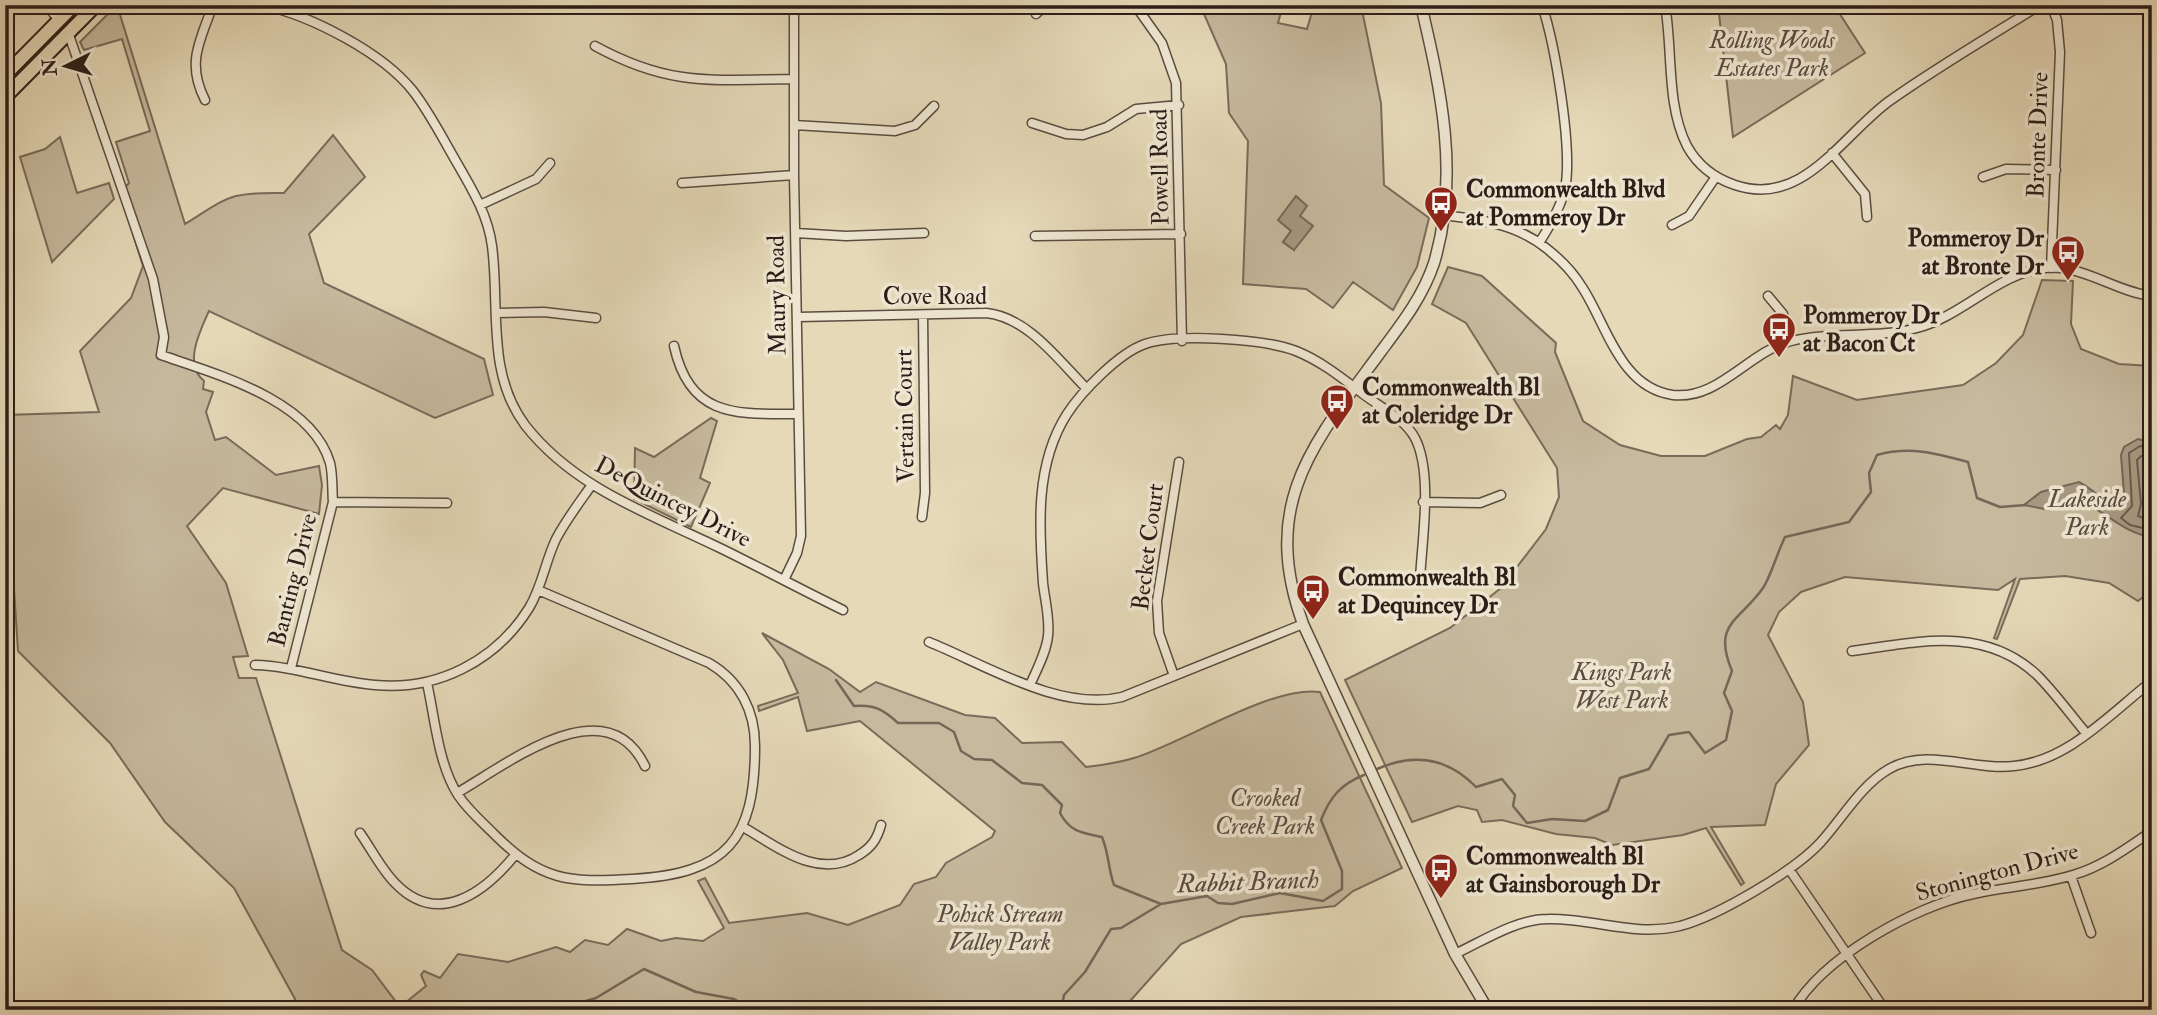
<svg xmlns="http://www.w3.org/2000/svg" width="2157" height="1015" viewBox="0 0 2157 1015" font-family="'IM FELL Double Pica',serif">
<rect width="100%" height="100%" fill="#e5d9b8"/>
<filter id="stains"><feTurbulence type="fractalNoise" baseFrequency=".00286" numOctaves="4"/><feColorMatrix values="0 0 0 0 .2 0 0 0 0 .09 0 0 0 0 .02 0 0 0 .5 -.17"/></filter>
<radialGradient id="worn" r=".72"><stop offset=".6" stop-color="#630" stop-opacity="0"/><stop offset="1" stop-color="#630" stop-opacity=".3"/></radialGradient>
<path fill="#c6b99d" stroke="#796b5a" stroke-width="2" fill-rule="evenodd" d="M117,5l68,219c45,-28 44,-32 99,-31l49,-58 32,42 -56,57 15,49 160,76 9,36 -58,23 -226,-107c-9,20 -26,53 -5,70l-1,8 10,3 -7,20 9,28 11,-3 50,38 43,-9 3,19 -3,29 -96,-26 -36,38 39,57 22,73 -15,1 6,21h17l86,272 30,20 28,37 26,-21 -5,-11 3,-4 16,7 18,-24 50,8 48,-15 14,5 15,-12 23,5 19,-16 34,12 15,-3 27,3 21,-13 -26,-47 7,-3 24,45 78,-10 41,12 52,-20 14,-21 22,-7 10,-14 46,-26 3,-6 -135,-110 -53,10 -9,-34 -39,14 -1,-5 40,-13 -15,-33 -21,-27 67,36 31,23 16,-10 89,33 30,3 27,25 40,-1 24,25c16,-2 33,-4 48,-9 49,-15 138,-73 186,-66l82,176 -49,23 -18,15 -94,11 -60,27 -59,66h-829l2,-11 -61,-111 -69,-66 -55,-79 -92,-92 -6,-94 -7,-13v-129l94,-3 -19,-61 51,-53 12,-32 -23,-73 9,-10 -13,-41 34,-11 -28,-92 -38,11 -4,-8z
M1200,5h83l-5,18 29,6 7,-24h47l20,98 3,82 45,33 -12,49 -24,43 -40,-28 -20,26 -27,-19 -63,-5 5,-143 -19,-28 -3,-49zM1296,196l4,20 -6,34 -11,-8 8,-11z
M1718,5h116l31,48 -132,84z
M60,137l17,56 32,-10 5,16 -62,63 -32,-105 25,-8z
M1448,267l34,9 74,67 -1,9 28,69 37,24 41,11h44l42,-17 14,-2 15,-12 4,4 8,-14 5,-39 64,24 106,-15 33,-22 27,-28 19,-55 31,1 -2,43 10,25 38,15 33,2v224l-14,11 -29,-18 -44,-7 -45,3 -23,60 -3,-1 21,-59 -17,11 -153,-13 -44,15 -22,20 -11,23 35,67 6,43 -33,39 -11,41 -54,2 33,56 -3,2 -35,-57 -23,7 -71,10 -17,-7 -39,-4 -54,-14 -20,2 -5,-12 -19,-4 -46,16 -67,-142 105,-52 51,-40 45,-59 13,-32 -2,-29 -91,-145 -34,-19z
M711,418l6,3 -17,57 10,5 -19,44 -57,-28 1,-51 19,9z"/>
<path fill="#a69982" stroke="#756758" stroke-width="2" d="M1296,196l11,10 -7,10 13,10 -19,24 -11,-8 8,-11 -13,-11z
M2138,439l14,4v94c-41,-4 -65,-56 -103,-27l-25,-5 17,-13 38,-10c15,8 25,20 40,27l6,-3 -4,-51 3,-8z"/>
<g fill="none" stroke-linecap="round" stroke-linejoin="round">
<path stroke="#695b4d" stroke-width="2" d="M2152,448l-12,-2 -11,7 3,53 -11,12 9,7 22,5
M2152,457l-11,-1 -4,4 4,44 -3,12 14,5"/>
<path stroke="#756758" stroke-width="2.5" d="M836,680l18,26c20,-2 30,4 44,17h41l15,9 7,19 13,8 18,1 30,23 20,2 20,20 -2,8c10,19 22,20 42,24 7,17 6,31 12,48l47,19 46,-8 11,7 14,1 48,-11 43,8 19,-12v-18l-21,-51c9,-23 20,-36 43,-45
M1377,769c37,-16 71,-11 99,18l26,-8 13,16 -2,11 14,17 25,-4 33,2 23,-11 12,-32 29,-9 20,-34 20,-3 16,21 21,-13 6,-29 -8,-18 8,-22c-20,-48 7,-49 31,-83 7,-10 15,-37 22,-51l64,-15 22,-30 -2,-19 8,-18c33,-9 58,-2 91,7l9,36 23,9 26,-2
M573,1010l6,-7 17,-5 48,-29 52,23 38,7 21,11
M1061,1010l3,-15 21,-23 26,-43 10,-1 40,-24"/>
<g stroke="#5a4c40" stroke-width="11">
<path id="minor" d="M46,5l13,15
M263,5c48,11 119,47 150,86 17,22 30,48 44,72 15,26 31,52 35,83 8,60 -6,127 33,179 49,63 125,89 195,123 41,20 82,42 123,62
M1135,5l27,38 14,40 6,258
M1665,5c8,45 1,100 22,141 11,20 27,32 48,39 67,23 106,-48 153,-83 49,-35 101,-65 152,-97
M2051,5l6,15 3,32 -9,216
M1036,14l10,-9
M68,32l85,247 11,58 -3,18c55,19 151,45 169,108 3,12 2,27 3,39
M595,46c75,41 117,34 199,33
M205,100c-19,-37 -5,-59 8,-95
M1032,123l34,11 17,1 24,-8 29,-18 43,-4
M794,125l101,6 20,-6 19,-19
M1832,153l33,41 2,23
M1983,177l23,-8 50,1
M682,183l112,-8
M480,205l56,-26 14,-16
M1442,215c37,4 74,9 104,33 14,11 27,24 36,39 25,38 38,101 91,108 46,5 75,-43 118,-54 41,-10 85,-2 126,-13 46,-12 81,-55 128,-60 37,-4 71,24 107,28
M1672,225l17,-9 26,-38
M796,233l50,3 78,-3
M1035,236l146,-2
M1539,243c11,-17 21,-34 26,-54 8,-40 -10,-144 -23,-184
M1768,296l15,18 8,27
M496,313l48,-1 52,6
M798,317l188,-4c42,4 73,48 101,76
M674,346c16,72 62,68 124,68
M1423,502l57,1 21,-8
M922,517l3,-24 -2,-178
M784,580l13,-27 4,-17 -7,-361v-170
M929,642c57,23 131,70 193,55l181,-73
M1852,651c65,-9 132,-26 185,24 18,18 33,39 49,58
M255,665c41,1 79,17 120,20 62,6 121,-24 154,-77 13,-21 16,-46 27,-69 10,-19 23,-36 35,-53
M291,668l42,-166 114,1
M1174,676l-15,-43 -2,-32 22,-139
M427,683c8,35 11,81 31,112 10,15 23,26 36,39 47,47 74,49 138,45 95,-5 123,-39 123,-133 0,-35 -15,-65 -46,-83l-171,-73
M1030,685c7,-16 16,-32 18,-49 2,-18 -3,-35 -5,-53 -4,-57 -8,-119 24,-169 15,-23 52,-61 78,-70 32,-11 120,-5 151,7 25,10 46,27 67,43 17,13 42,25 52,44 18,35 7,102 5,141
M457,793c49,-28 149,-108 188,-27
M743,827c35,20 76,54 116,28 13,-8 18,-16 22,-30
M360,833c12,17 21,36 35,50 43,45 90,9 120,-28
M1789,869l96,141
M2071,876l20,57
M1455,954c28,-13 61,-35 93,-35 45,-1 86,18 132,7 38,-10 114,-55 140,-83 22,-24 41,-58 69,-74 38,-22 84,2 125,-3 54,-5 97,-53 138,-85
M1297,1006l5,4
M1793,1010c30,-53 122,-104 180,-116 33,-7 68,-9 100,-19 29,-8 54,-27 79,-44"/>
</g>
<g stroke="#5a4c40" stroke-width="13">
<path id="tertiary" d="M1421,5c20,85 39,171 13,258 -11,33 -31,59 -52,87 -68,93 -123,152 -79,274l152,330 33,56"/>
</g>
<g stroke="#2c1d18" stroke-width="16">
<path id="primary" d="M5,75l69,-70
M5,97l91,-92"/>
</g>
<use href="#minor" stroke="#eee6d1" stroke-width="8"/>
<use href="#tertiary" stroke="#eee6d1" stroke-width="10"/>
<use href="#primary" stroke="#e5d9b8" stroke-width="12"/>
</g>
<defs>
<g id="bus-pin" transform="scale(1.75)"><path d="M0 17L-7.5 6A9.5 9.5 0 1 1 7.5 6Z" fill="#8f2418" stroke="#eee6d1"/><path d="M-5-6H5V4H4V6H2V4H-2V6H-4V4H-5ZM-3.5-4V0h7V-4ZM-3.5 1.2v1.5H-2V1.2ZM2 1.2v1.5H3.5V1.2Z" fill="#fff"/></g>
</defs>
<g fill-rule="evenodd">
<use href="#bus-pin" x="1441" y="203"/>
<use href="#bus-pin" x="2068" y="252"/>
<use href="#bus-pin" x="1779" y="329"/>
<use href="#bus-pin" x="1337" y="401"/>
<use href="#bus-pin" x="1313" y="591"/>
<use href="#bus-pin" x="1441" y="870"/>
</g>
<g text-anchor="middle" dominant-baseline="central" stroke-width="7" stroke-linejoin="round" paint-order="stroke">
<g font-size="24" font-style="italic" fill="#5a4c40" stroke="#eee6d1">
<text x="1772" y="40">Rolling Woods<tspan x="1772" dy="28">Estates Park</tspan></text>
<text x="2087" y="499">Lakeside<tspan x="2087" dy="28">Park</tspan></text>
<text x="1622" y="672">Kings Park<tspan x="1622" dy="28">West Park</tspan></text>
<text x="1265" y="798">Crooked<tspan x="1265" dy="28">Creek Park</tspan></text>
<text x="1000" y="914">Pohick Stream<tspan x="1000" dy="28">Valley Park</tspan></text>
</g>
<g font-size="24" fill="#2c1d18" stroke="#eee6d1">
<text transform="translate(2038 135) rotate(-88)">Bronte Drive</text>
<text transform="translate(1160 167) rotate(-91)">Powell Road</text>
<text transform="translate(777 295) rotate(-91)">Maury Road</text>
<text x="935" y="296">Cove Road</text>
<text transform="translate(905 416) rotate(-91)">Vertain Court</text>
<text transform="translate(673 502) rotate(27)">DeQuincey Drive</text>
<text transform="translate(1148 547) rotate(-83)">Becket Court</text>
<text transform="translate(293 580) rotate(-76)">Banting Drive</text>
<text transform="translate(1997 872) rotate(-15)">Stonington Drive</text>
</g>
<g font-size="24" font-weight="bold" fill="#2c1d18" stroke="#eee6d1" text-anchor="start">
<text x="1466" y="189">Commonwealth Blvd<tspan x="1466" dy="28">at Pommeroy Dr</tspan></text>
<text x="2044" y="238" text-anchor="end">Pommeroy Dr<tspan x="2044" dy="28">at Bronte Dr</tspan></text>
<text x="1803" y="315">Pommeroy Dr<tspan x="1803" dy="28">at Bacon Ct</tspan></text>
<text x="1362" y="387">Commonwealth Bl<tspan x="1362" dy="28">at Coleridge Dr</tspan></text>
<text x="1338" y="577">Commonwealth Bl<tspan x="1338" dy="28">at Dequincey Dr</tspan></text>
<text x="1466" y="856">Commonwealth Bl<tspan x="1466" dy="28">at Gainsborough Dr</tspan></text>
</g>
<g font-size="26" font-style="italic" fill="#57483d" stroke="#eee6d1">
<text transform="translate(1248 882) rotate(-2)">Rabbit Branch</text>
</g>
</g>
<rect width="2157" height="1015" fill="none" stroke="#e5d9b8" stroke-width="28"/>
<rect x="7" y="7" width="2143" height="1001" fill="none" stroke="#2c1d18" stroke-width="3.5"/>
<rect x="14" y="14" width="2129" height="987" fill="none" stroke="#2c1d18" stroke-width="2"/>
<g transform="translate(66 66) rotate(265)" stroke="#eee6d1" stroke-width="5" paint-order="stroke">
<path d="M0-5L12 26L0 18L-12 26Z" fill="#2c1d18"/>
<text y="-10" font-size="19" font-weight="bold" text-anchor="middle" fill="#2c1d18">N</text>
</g>
<rect width="100%" height="100%" filter="url(#stains)"/>
<rect width="100%" height="100%" fill="url(#worn)"/>
</svg>
